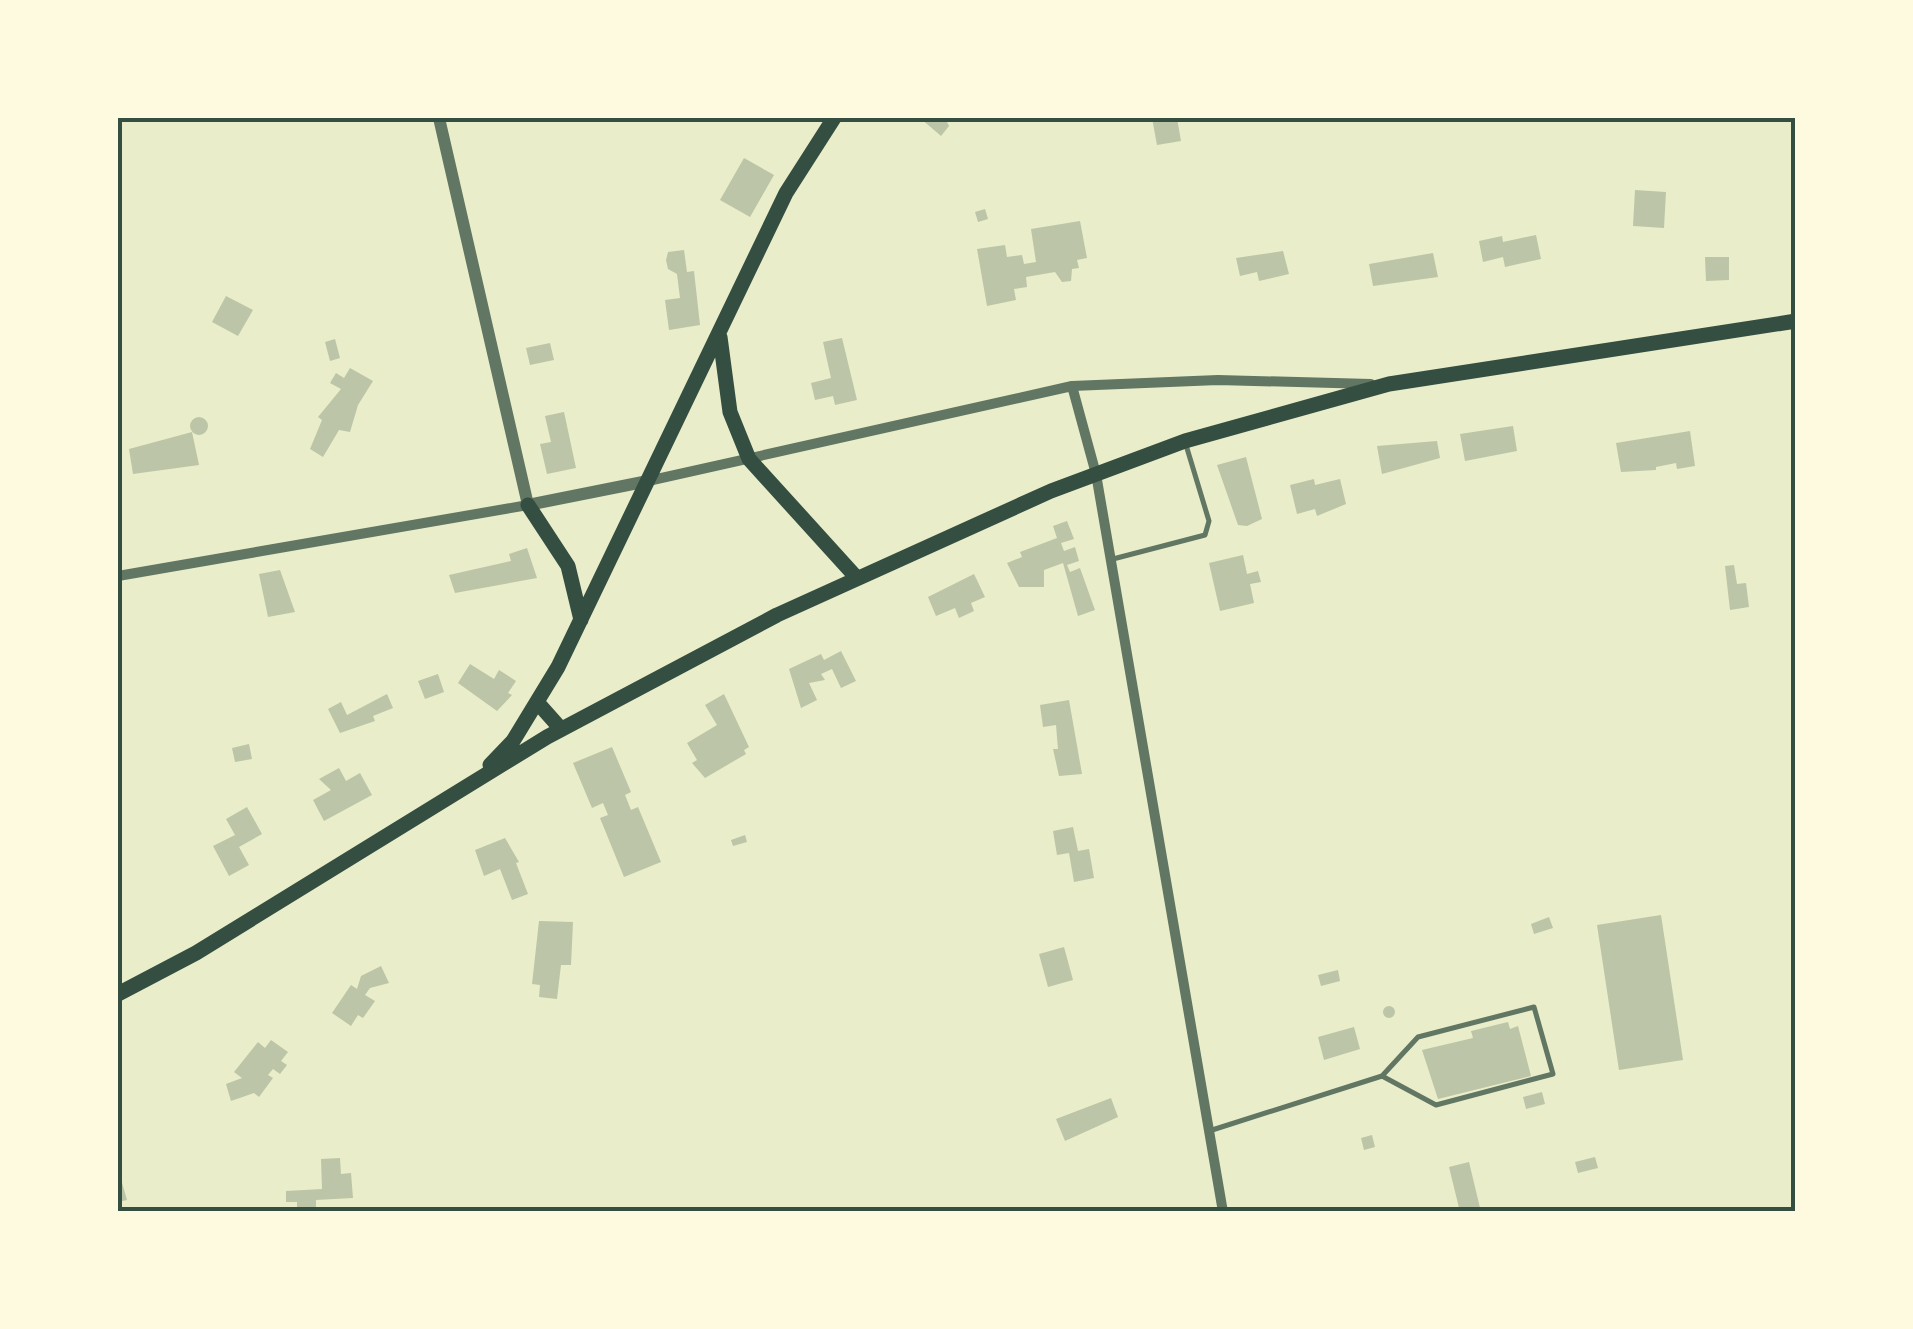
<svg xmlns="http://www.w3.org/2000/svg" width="1913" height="1329" viewBox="0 0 1913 1329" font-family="Jost,sans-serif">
<rect width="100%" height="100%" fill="#e9edc9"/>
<path fill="#bcc5a7" d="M920,118h25l4,8 -8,10z
M1152,118h25l4,23 -24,4z
M744,158l30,17 -24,42 -30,-17z
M1635,190l31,2 -2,36 -31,-2z
M985,209l3,10 -10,3 -3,-10z
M1080,221l7,37 -10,2 2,8 -7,1 -1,12 -9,1 -7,-10 -29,5 1,10 -13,2 2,11 -29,6 -10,-57 28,-4 2,12 15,-2 2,9 12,-2 -5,-33z
M1536,235l5,24 -36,8 -2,-10 -20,5 -4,-21 23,-5 1,6z
M684,250l3,22 7,-1 6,54 -31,5 -4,-30 15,-2 -3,-24 -9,-5 -2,-9 2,-8z
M1283,251l6,23 -30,7 -2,-9 -17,4 -4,-18z
M1433,253l5,24 -65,9 -4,-22z
M1705,257h24v23l-23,1z
M226,296l27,14 -15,26 -26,-14z
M842,338l15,62 -22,5 -2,-9 -18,4 -4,-17 20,-5 -8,-36z
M335,339l5,19 -10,3 -5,-19z
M550,343l4,17 -24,5 -4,-17z
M350,368l23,13 -15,24 -8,27 -11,-2 -16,27 -13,-8 12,-29 -4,-3 23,-28 -11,-6 6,-10 8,5z
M564,412l12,56 -29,6 -7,-30 11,-2 -6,-26z
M190 426a9 9 0 1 1 18 0a9 9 0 1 1-18 0Z
M1513,426l4,25 -52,10 -5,-27z
M1690,431l5,35 -18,3 -1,-6 -20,4v3l-35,2 -5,-29z
M192,432l7,33 -66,9 -4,-25z
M1437,441l3,17 -58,16 -5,-28z
M1246,457l16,62 -15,7 -9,-1 -21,-60z
M1314,479l1,6 25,-6 6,25 -29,12 -2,-7 -18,5 -7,-29z
M1067,521l7,18 -13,4 3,8 11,-4 4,14 -12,4 3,7 10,-4 15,42 -17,6 -15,-53 -19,7v17h-25l-12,-24 15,-6 -2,-5 37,-14 -4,-12z
M527,548l10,30 -82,15 -6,-18 62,-14 -2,-7z
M1243,555l4,19 11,-3 3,11 -11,2 4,19 -34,8 -11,-48z
M1734,565l3,19 9,-1 3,24 -19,3 -5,-44z
M280,570l15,42 -27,5 -9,-43z
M974,574l11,23 -14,6 3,8 -15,7 -4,-10 -19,8 -8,-19z
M841,651l15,30 -15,7 -9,-19 -11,5 4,6 -16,3 8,17 -16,8 -12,-39 32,-15 3,6z
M470,664l24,15 5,-9 17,11 -8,12 4,2 -15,16 -39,-28z
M438,674l6,18 -19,7 -7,-18z
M387,694l6,14 -20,8 2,5 -35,12 -12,-24 13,-7 6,13z
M724,694l25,53 -5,3 2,4 -41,24 -13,-15 5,-3 -10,-17 30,-18 -12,-20z
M1069,700l13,74 -23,2 -6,-27h5l-2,-24 -13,2 -3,-22z
M249,744l3,15 -17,3 -3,-14z
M612,747l19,45 -6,3 6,15 7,-3 23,55 -37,15 -24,-59 8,-3 -5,-12 -11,5 -19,-45z
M339,768l7,13 14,-8 12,22 -48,26 -11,-21 18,-10 -12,-11z
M247,807l15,27 -23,13 10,18 -20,11 -16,-30 22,-11 -9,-16z
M1073,827l5,24 11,-2 5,29 -20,4 -5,-29 -12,2 -4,-24z
M745,835l2,7 -14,4 -2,-6z
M505,838l14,24 -3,1 12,31 -16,6 -12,-31 -16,7 -9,-26z
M1661,915l22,145 -64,10 -22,-145z
M1549,917l4,11 -19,6 -3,-10z
M539,921l34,1 -2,43h-10l-4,34 -18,-2 1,-12 -8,-1z
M1064,947l9,33 -25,7 -9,-33z
M381,966l8,17 -19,5 -5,7 10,6 -12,17 -5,-3 -7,11 -19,-13 19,-28 6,4 4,-13z
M1338,970l2,11 -19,5 -3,-11z
M1383 1012a6 6 0 1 1 12 0a6 6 0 1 1-12 0Z
M1508,1022l2,7 8,-3 13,50 -93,23 -16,-49 51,-12 -2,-7z
M1354,1027l6,22 -36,11 -6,-23z
M271,1040l17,12 -7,9 6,4 -7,9 -7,-5 -5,6 5,3 -14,19 -5,-4 -23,8 -5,-17 16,-6 -8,-6 24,-30 7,6z
M1542,1092l3,12 -19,5 -3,-12z
M1111,1098l7,19 -53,24 -9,-22z
M1372,1135l3,12 -11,3 -3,-12z
M1595,1157l3,11 -20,5 -3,-11z
M340,1158l1,16 10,-1 2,25 -37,2v12h-19v-10h-11v-11l36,-2 -1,-30z
M1469,1162l12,50h-21l-11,-45z
M118,1169l9,31 -9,2z"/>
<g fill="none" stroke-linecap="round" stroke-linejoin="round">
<path stroke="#617663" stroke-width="5" d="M1113,559l92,-24 4,-14 -23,-76
M1209,1131l173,-55 36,-39 116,-30 19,67 -117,31 -54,-29"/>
<path stroke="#617663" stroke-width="10" d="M1072,386l24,88 127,738
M648,481l424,-95 146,-6 153,4
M118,576l410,-71"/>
<path stroke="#617663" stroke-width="12" d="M439,118l89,387 120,-24"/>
<path stroke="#344e41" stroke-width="15" d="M720,337l10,75 19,47 107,118
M528,505l40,61 13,54
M537,702l24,27
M490,765l23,-24 45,-74 228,-474 48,-75
M118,994l78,-41 351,-216 230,-122 274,-124 134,-50 204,-57 407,-63"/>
</g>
<rect width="1913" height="1329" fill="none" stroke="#fefae0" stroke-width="240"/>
<rect x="120" y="120" width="1673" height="1089" fill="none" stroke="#344e41" stroke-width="4"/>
</svg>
